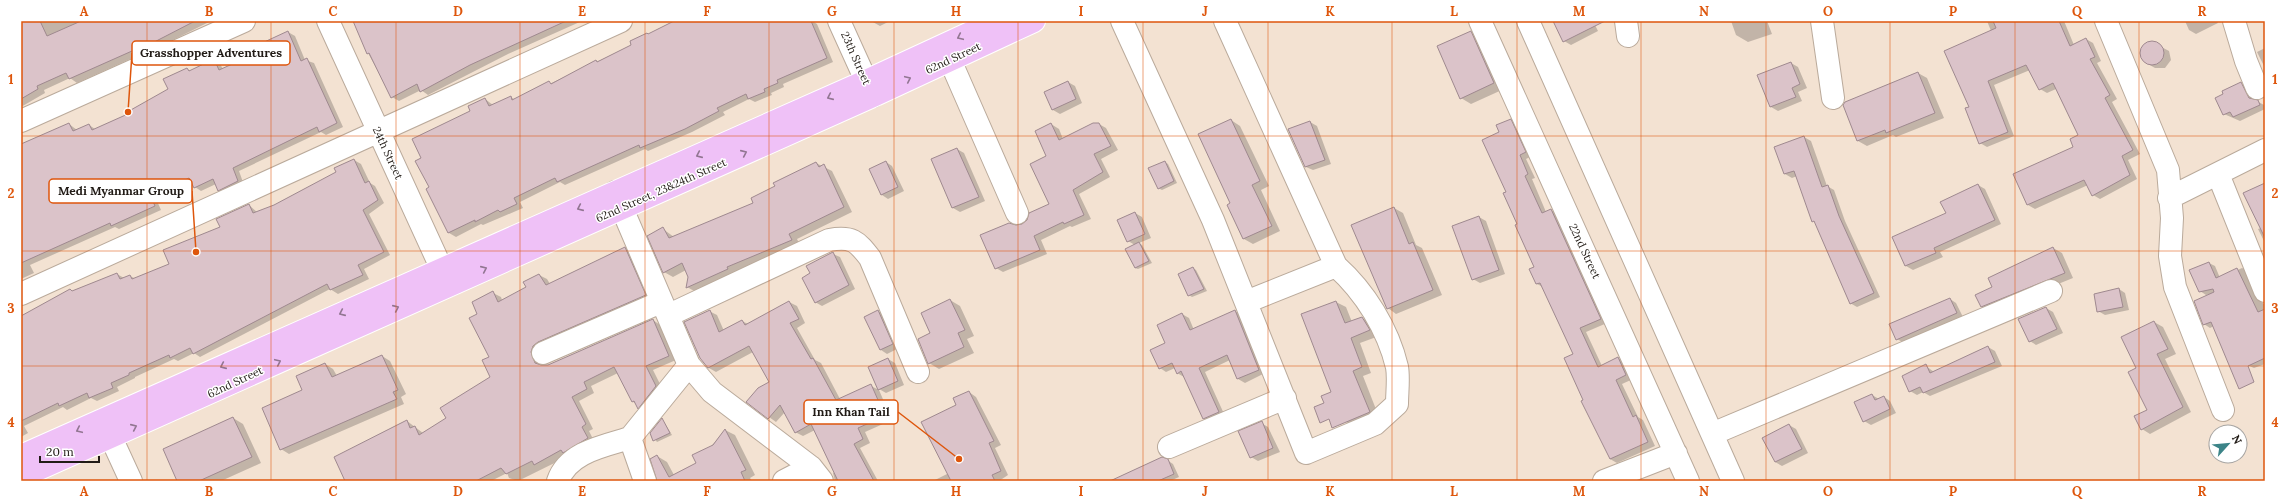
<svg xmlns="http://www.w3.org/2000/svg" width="2286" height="502" viewBox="0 0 2286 502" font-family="Lora,serif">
<rect width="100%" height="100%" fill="#f3e2d2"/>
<path fill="#0003" d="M21,21h190l-70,35 -2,-1 -62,28 -7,-5 -26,12 1,3 -24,14z
M354,21h228l-74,33 -80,41 -7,-5 -22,11 -7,-4 -24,-44z
M676,21h136l5,3 16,38 -50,22 1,3 -13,6 1,2 -17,7 -6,-3 -26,13 2,3 -33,17 -44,19 -3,-2 -80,36 -5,-3 -40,20 3,6 -40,17 -2,-1 -25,13 -7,-4 -22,-43 4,-2 -8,-30 62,-59 8,6 18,-8 4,3 118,-55z
M871,21h19l-10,5z
M1555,21h38l5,10 -27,14 -7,-4z
M1731,21h36l5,13 -24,8 -12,-7z
M1987,21h77l10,24 12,-6 7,4 8,18 -4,2 20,36 -5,3 28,52 -12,6 9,19 -37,20 -7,-4 -5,-10 -53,24 -7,-4 47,-58 4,-12 -23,-46 -9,4 -7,-4 -10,-19 -36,15 20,51 -27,11 -7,-4 -10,-35 21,-77z
M2185,21h32l1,2 -22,11 -7,-4z
M288,32l7,4 10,24 9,3 29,64 -17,8 -5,-3 -82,39 5,14 -18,9 -7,-4 -3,-6 -15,7 -6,-4 -2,-4 -36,18 4,9 -42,19 -4,-2 -85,38 4,8 -13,6v-131l48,-24 8,6 12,-5 6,4 36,-16 38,-23 18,-21 4,2 23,-11 6,4 3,5 28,-13z
M1471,32l10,6 23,51 -33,15 -10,-6z
M2152,42l17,9 2,9 -6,8h-10l-7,-4 -7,-8 3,-10z
M2265,48v20l-8,-16z
M1791,63l7,4 9,21 -9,4 4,9 -24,10 -7,-4 -13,-32z
M1918,73l9,5 17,40 -48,19 -3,-2 -26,11 -9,-5 -14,-36z
M1068,82l7,4 7,17 -22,11 -7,-4 -8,-17z
M2241,84l7,4 7,12 9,5 1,4 -25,12 -16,-7z
M1231,120l9,6 29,60 -8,4 19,41 -27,13 -9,-5 -15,-34 3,-1z
M1511,120l6,4 15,32 -6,3 9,19 -3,1 14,33 5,-2 7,4 49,109 -21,9 16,34 16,-8 7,4 8,17 -11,5 16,33 5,3 12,26 -38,17 -7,-4 -25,-59 -11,-45 -31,-68 -6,-3 -6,-15 5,-2 -29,-75 -6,-59z
M1310,122l7,4 14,38 -18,6 -7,-3z
M1051,124l8,5 4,10 36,-15 7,4 12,22 -17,9 9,18 -31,17 12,25 -19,8 -2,-1 -29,14 6,14 -44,18 -7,-4 20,-42 7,-1 28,-21 -4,-47z
M1804,137l7,4 16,45 7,4 11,31 35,76 -23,10 -7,-4 -34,-80 -3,-2 -16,-45 -5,2 -7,-4 -9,-27z
M957,149l7,4 21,48 -25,11 -7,-4 -21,-48z
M354,160l7,4 9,19 5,3 9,17 -15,11 21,41 -26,14 5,10 -31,15 -8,-5 -130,68 -6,-4 -16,8 -4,-2 -39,18v1l-18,9 2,4 -22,10 -6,-3 -24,12 -4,-3 -39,19 4,7 -7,4v-120l49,-27 3,2 44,-18 7,4 6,-2 6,3 34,-14 52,-37 27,-23 8,7 17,-6 63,-33z
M886,162l6,4 12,25 -16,8 -6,-4z
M1165,162l3,2 9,19 -15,7 -4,-2z
M816,163l16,8 20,41 -55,27 3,6 -65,27 1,2 -40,18 -9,-5 2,-10 -3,-7 -13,7 -9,-5 -1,-43 11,8 80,-34z
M2265,183v60l-7,-14 3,-1 -17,-34z
M1978,185l7,4 16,35 -61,28 3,5 -30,13 -7,-4 -12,-28 53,-24z
M1394,208l9,5 13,32 6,3 20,47 -46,19 -8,-6z
M1135,213l7,4 9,21 -12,5 3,2 10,18 -14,6 -3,-1v-23l-7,-4z
M1479,217l7,4 19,53 -25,9 -7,-4z
M625,248l7,4 20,47 -113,64 9,2 105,-45 7,5 16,35 -23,10 10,20 -17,22 -14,-11 -14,-28 -27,13 3,7 -15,8 14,28 -4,2 6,12 -77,38 -9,-3 -2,-5 -16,8h-136l52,-60 16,12 24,-15 44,-40 -1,-20 -12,-44 15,-21 8,4 1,3 25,-12 12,-13 8,4 3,5z
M2053,248l9,5 11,25 -82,33 -9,-5 12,-19z
M833,254l7,3 15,32 -33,17 -7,-4z
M2209,263l6,3 5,12 22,-10 6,3 11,29 6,5v59l-11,4 -7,-3 -33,-39 -4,2 -6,-4 7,-30 -5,1 -6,-4z
M1193,268l3,2 11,21 -15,6 -3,-2z
M2119,289l6,4 4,17 -24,5 -7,-4z
M1950,299l6,4 7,14 -59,26 -7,-4z
M950,300l10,6 14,30 -7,3 7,14 -35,16 -10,-6 2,-30z
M789,302l8,4 8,17 -8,5 18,32 6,3 19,36 31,-13 8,4 13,30 -27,12 5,11 -10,5 18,33h-43l-2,-8 2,-1 -20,-42 -12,6 -8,-4 -10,-20 -9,10 -28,-20 22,-20 -17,-30 -37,20 -7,-4 -8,-10 8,-47 8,4 7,16 18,-10 6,3z
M1336,302l10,5 6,15 10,-4 10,5 7,13 -19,7 11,30 -8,3 16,41 -23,11 -10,-6 -13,-30z
M2046,308l7,4 10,21 -27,12 -6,-4z
M878,311l7,4 14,33 -12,6 -6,-4z
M1235,311l7,4 23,58 -20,10 -7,-4 -8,-19 -25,12 20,44 -15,6 -6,-4 -20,-41 -7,-4 -2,-5 -9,4 -6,-4 7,-25 15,-29 7,4 5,12z
M2154,322l9,5 13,27 -11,5 26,53 -41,22 -8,-5 6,-19 -10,-42z
M1988,347l7,4 7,15 -72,30 -7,-4 -6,3 -7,-4 16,-25 8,6z
M382,356l8,5 16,33 -5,3 3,7 -115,50 -8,-5 23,-58 21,-27 8,5 4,7z
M888,359l7,4 9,22 -18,8 -7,-4z
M969,392l7,5 25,48 -6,3 13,27 -9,6h-66l16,-8 8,-68z
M1872,395l7,4 5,-2 6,4 6,12 -25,12 -7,-4z
M233,418l10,6 18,39 -40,18h-42z
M662,419l10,16 -15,7 -6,-8z
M1261,423l7,4 12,25 -22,9 -7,-4z
M1789,425l7,4 12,24 -26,13 -7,-4z
M725,430l10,5 20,40 -5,3 2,3h-94l-1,-25 10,6 7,13 23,-12z
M1167,460l6,4 6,13 -9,4h-48z"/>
<path fill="#dbc3c9" stroke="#9f898f" d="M21,21h19l7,15 34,-15h114l-62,32 -1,-2 -63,28 -3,-6 -29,13 1,3 -17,10z
M353,21h213l-96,44 -50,27 -3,-8 -26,14 -22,-45 -2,1z
M674,21h137l16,37 -50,22 1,3 -14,6 1,3 -17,7 -2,-5 -29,14 2,3 -34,18 -45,19 -1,-3 -82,37 -2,-4 -41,20 3,6 -17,8 -2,-2 -23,12v-2l-27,13 -22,-44 3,-2 -14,-26 6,-3 -9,-19 58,-28 -2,-5 17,-8 4,8 22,-10 1,4 37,-19 2,3 45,-24 1,2 34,-17 -1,-4 17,-8 1,1z
M1553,21h52l-42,21z
M1993,21h66l11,25 16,-8 9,19 -5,2 20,36 -5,3 28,52 -11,6 8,19 -38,21 -8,-16 -57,25 -14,-31 60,-27 -3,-8 8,-4 -25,-52 -14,7 -13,-25 -38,16 20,51 -29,12 -14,-36 4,-1 -25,-56 52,-23z
M288,31l13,30 6,-3 30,65 -18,9 -2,-5 -84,41 5,13 -20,10 -5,-12 -19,9 -5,-10 -38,19 4,9 -44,20 -1,-3 -89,40v-119l48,-21 4,8 16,-7 3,6 38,-17 -1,-2 39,-22 -5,-10 24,-11 2,3 25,-12 5,11 31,-14 -3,-6z
M1471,31l23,52 -34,16 -23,-53z
M2140 53a12 12 0 1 1 24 0a12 12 0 1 1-24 0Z
M1791,62l9,22 -8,4 4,9 -26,10 -13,-32z
M1918,72l17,41 -49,20 -1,-3 -28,11 -14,-36 2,-3z
M1068,81l8,18 -24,11 -8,-18z
M2241,82l8,16 9,2 2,5 -27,12 -3,-5 -7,3 -8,-17 8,-4 -1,-3z
M1231,119l29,62 -8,4 20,41 -29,13 -16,-34 3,-2 -32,-69z
M1511,119l15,33 -6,3 8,19 -3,2 17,37 9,-4 50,110 -21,9 18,39 20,-10 8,18 -10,5 17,37 3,-2 12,27 -38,17 -29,-58 2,-1 -19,-42 9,-4 -33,-71 -4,1 -7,-15 5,-2 -19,-42 2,-1 -14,-31 3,-1 -24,-52 17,-8 -3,-7z
M1310,121l15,39 -20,7 -17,-38z
M1051,123l8,17 34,-17h6l12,23 -17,8 9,18 -30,18 11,25 -20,9 -1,-2 -29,14 6,14 -45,19 -15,-34 29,-12 7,2 6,-1 5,-4 2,-7 20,-9 -19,-40 16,-8 -11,-25z
M1804,136l18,51 6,-2 11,31 35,77 -24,11 -36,-83 -2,1 -18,-51 -10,3 -10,-27z
M957,148l22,49 -27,11 -21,-49z
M354,159l11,24 4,-2 9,19 -15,10 21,42 -26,13 5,10 -33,15 -3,-6 -134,70 -3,-6 -20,10 -1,-3 -40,18v2l-18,8 2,5 -24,10 -2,-5 -28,13 -1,-3 -37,18v-105l49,-27 2,2 45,-18 3,6 10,-4 2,4 37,-15 -6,-14 57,-23 -4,-8 33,-15 4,9 21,-8 62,-33 -2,-4z
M886,161l12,26 -17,8 -12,-26z
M1165,161l9,20 -16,8 -10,-21z
M816,162l3,5 5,-3 20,43 -55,27 3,6 -65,27 1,2 -42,19 2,-11 -6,-14 -19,10 -16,-37 16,-9 6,11 84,-35 -2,-5 24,-12 -2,-3z
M2265,183v55l-22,-45z
M1978,184l17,36 -61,28 2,5 -31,13 -13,-29 54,-24 -6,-11z
M1394,207l15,37 4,-2 20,48 -46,19 -36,-84z
M1135,212l10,22 -18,8 -10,-22z
M1479,216l20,54 -27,10 -20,-54z
M1139,242l10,19 -14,7 -10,-19z
M625,247l21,48 -108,47 -5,4 -2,6 4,11 6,2h7l105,-46 16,37 -23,10 10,20 -18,23 -4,-8 -2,1 -18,-35 -30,15 3,7 -15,8 14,27 -4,3 6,11 -25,15 -2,-3 -27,15 -2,-4 -26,13 -5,-6 -25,13h-131l-11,-24 73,-37 3,8 5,-2 4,9 27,-17 -6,-10 50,-31 -8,-17 7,-3 -20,-39 8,-4 -5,-12 21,-11 5,11 28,-15 -3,-5 16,-8 7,11z
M2053,247l12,26 -84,34 -6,-12 17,-8 -4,-9z
M833,252l16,33 -34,18 -13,-25 8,-5 -4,-7z
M2209,262l7,16 21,-10 21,44 7,-3v49l-17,8 6,16 -15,7 -28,-67 -8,3 -9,-24 20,-9 -1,-3 -14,3 -10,-22z
M1193,267l11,22 -16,7 -10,-22z
M2119,288l4,19 -26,5 -3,-18z
M1950,298l7,15 -61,27 -7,-16z
M950,299l15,31 -7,3 6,14 -36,17 -10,-25 12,-6 -9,-20z
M789,301l10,18 -9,4 21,36 2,-1 23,42 35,-16 14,32 -27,12 5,11 -9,5 20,37h-36l-27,-57 -16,9 -15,-28 -12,14 -22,-17 12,-14 11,-6 -20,-36 -41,22 -8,-10 -16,-36 26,-12 9,22 23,-12 3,5z
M1336,301l9,22 17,-6 8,13 -19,8 11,29 -9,4 17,41 -38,16 -3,-9 -9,4 -6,-16 10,-4 -3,-7 10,-4 -30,-78z
M2046,307l11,22 -28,13 -11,-23z
M878,310l15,34 -13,6 -16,-33z
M1235,310l24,60 -22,9 -10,-24 -28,13 20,44 -16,7 -22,-48 -4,3 -5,-11 -13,6 -9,-19 15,-7 -8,-18 25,-12 8,17z
M2154,321l14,28 -11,5 26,53 -42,23 -7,-14 13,-6 -19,-38 8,-4 -15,-31z
M1988,346l7,16 -72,31 -3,-6 -11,5 -7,-16 24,-12 4,9z
M382,355l16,35 -5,2 4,7 -117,51 -18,-42 40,-18 -6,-14 29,-13 7,14z
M888,358l10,23 -20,9 -10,-23z
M969,391l25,50 -5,2 12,28 -9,4 3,6h-44l-30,-59 35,-17 -3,-7z
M1872,394l3,6 9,-4 6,13 -27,13 -9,-20z
M233,417l19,40 -53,24h-22l-14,-32z
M662,418l8,15 -17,8 -3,-8z
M1262,421l11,27 -23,10 -12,-27z
M1789,424l13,25 -27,13 -13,-24z
M725,429l21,41 -5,2 4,9h-88l-7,-22 7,-4 12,22 27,-14 -4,-8 21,-10z
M1162,457l6,2 6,15 -16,7h-48z"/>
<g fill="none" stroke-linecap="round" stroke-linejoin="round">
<g stroke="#baaa9b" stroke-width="24">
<path id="minor" d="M328,21l121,264
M839,21l34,75
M1122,21l91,199 93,233 69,-29 22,-20c0,-11 2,-26 0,-37 -9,-38 -32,-75 -61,-101l-111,-245
M1480,21l208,460
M1528,21l205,460
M1626,21l2,15
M1822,21l11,77
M2106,21l62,149 4,48 -2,38 5,31 48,123
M2234,21l12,40 11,27
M950,60l67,153
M21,121l223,-100
M2218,174l47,117
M615,192l74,173 23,27 99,75 11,14
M2169,198l96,-48
M21,294l600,-273
M1246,302l90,-36
M669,315l160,-75c23,-4 28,1 41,18l48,114
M543,353l118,-51
M103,420l28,61
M1712,434l339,-143
M1169,447l116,-49
M558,481c10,-29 46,-35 72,-43
M645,481l-15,-43 59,-73
M784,481l27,-14
M1604,481l72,-28"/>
</g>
<g stroke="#fff" stroke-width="24">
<path id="major" d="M21,456l845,-375 130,-60
M21,477l852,-381 161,-75"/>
</g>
<use href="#minor" stroke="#fff" stroke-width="22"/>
<use href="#major" stroke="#efc1f7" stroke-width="22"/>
</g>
<defs><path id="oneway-chevron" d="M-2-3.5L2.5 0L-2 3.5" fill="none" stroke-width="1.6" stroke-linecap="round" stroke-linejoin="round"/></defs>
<g stroke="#927692">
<use href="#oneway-chevron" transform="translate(960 37) rotate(155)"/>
<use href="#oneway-chevron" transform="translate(908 79) rotate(-25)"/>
<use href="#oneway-chevron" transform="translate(830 97) rotate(156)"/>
<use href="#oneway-chevron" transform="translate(744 153) rotate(-24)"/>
<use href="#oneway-chevron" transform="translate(699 155) rotate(156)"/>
<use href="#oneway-chevron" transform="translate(580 208) rotate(156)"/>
<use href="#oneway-chevron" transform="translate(484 269) rotate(-24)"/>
<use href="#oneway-chevron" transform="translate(396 308) rotate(-24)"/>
<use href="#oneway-chevron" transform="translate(342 313) rotate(156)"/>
<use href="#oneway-chevron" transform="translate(278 362) rotate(-25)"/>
<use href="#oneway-chevron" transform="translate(223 366) rotate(156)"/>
<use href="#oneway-chevron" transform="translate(134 427) rotate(-24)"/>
<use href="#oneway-chevron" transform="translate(79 430) rotate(155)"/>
</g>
<path fill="none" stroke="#de560c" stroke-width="1" stroke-opacity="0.55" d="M147,21v460M271,21v460M396,21v460M520,21v460M645,21v460M769,21v460M894,21v460M1018,21v460M1143,21v460M1268,21v460M1392,21v460M1517,21v460M1641,21v460M1766,21v460M1890,21v460M2015,21v460M2139,21v460M21,136h2244M21,251h2244M21,366h2244"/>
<g text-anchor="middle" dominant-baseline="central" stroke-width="3" stroke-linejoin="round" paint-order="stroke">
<g font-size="11" fill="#211b16" stroke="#fff">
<text transform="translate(856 58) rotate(66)">23th Street</text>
<text transform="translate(953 58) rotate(-25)">62nd Street</text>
<text transform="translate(388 153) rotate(65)">24th Street</text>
<text transform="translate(661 190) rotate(-24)">62nd Street, 23&amp;24th Street</text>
<text transform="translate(1585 251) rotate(65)">22nd Street</text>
<text transform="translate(235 382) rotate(-25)">62nd Street</text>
</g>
</g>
<path fill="none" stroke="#de560c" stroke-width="1.5" d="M128 112L132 53M196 252L192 191M959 459L898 412"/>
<g fill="#de560c" stroke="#fff" stroke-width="1.5">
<circle cx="128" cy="112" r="4"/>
<circle cx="196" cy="252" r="4"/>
<circle cx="959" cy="459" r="4"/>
</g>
<g fill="#fff" stroke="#de560c" stroke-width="1.5">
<rect x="132" y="41" width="158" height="24" rx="4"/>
<rect x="49" y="179" width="143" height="24" rx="4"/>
<rect x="804" y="400" width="94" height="24" rx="4"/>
</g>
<g font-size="12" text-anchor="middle" font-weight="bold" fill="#211b16">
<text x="211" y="57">Grasshopper Adventures</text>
<text x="121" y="195">Medi Myanmar Group</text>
<text x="851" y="416">Inn Khan Tail</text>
</g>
<rect width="2286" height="502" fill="none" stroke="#ffffff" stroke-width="44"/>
<g transform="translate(2228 444) rotate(63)"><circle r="19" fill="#ffffff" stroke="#a6a4a2"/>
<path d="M0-3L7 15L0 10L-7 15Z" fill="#3c8488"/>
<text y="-6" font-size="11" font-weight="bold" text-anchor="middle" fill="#211b16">N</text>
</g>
<path d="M40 456v6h59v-6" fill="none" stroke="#211b16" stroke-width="2"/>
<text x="46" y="456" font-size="12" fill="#211b16" stroke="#ffffff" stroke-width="3" paint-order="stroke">20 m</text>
<rect x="22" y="22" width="2242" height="458" fill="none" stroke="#de560c" stroke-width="1.5"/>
<g font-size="13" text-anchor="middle" font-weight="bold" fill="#de560c">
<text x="84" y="16">A</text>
<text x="209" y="16">B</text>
<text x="333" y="16">C</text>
<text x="458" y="16">D</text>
<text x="582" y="16">E</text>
<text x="707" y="16">F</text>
<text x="832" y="16">G</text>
<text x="956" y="16">H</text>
<text x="1081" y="16">I</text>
<text x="1205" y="16">J</text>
<text x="1330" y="16">K</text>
<text x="1454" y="16">L</text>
<text x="1579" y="16">M</text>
<text x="1704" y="16">N</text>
<text x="1828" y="16">O</text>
<text x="1953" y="16">P</text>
<text x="2077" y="16">Q</text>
<text x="2202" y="16">R</text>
<text x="11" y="84">1</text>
<text x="2275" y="84">1</text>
<text x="11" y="198">2</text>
<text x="2275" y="198">2</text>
<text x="11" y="313">3</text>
<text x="2275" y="313">3</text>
<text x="11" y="427">4</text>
<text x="2275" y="427">4</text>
<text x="84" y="496">A</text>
<text x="209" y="496">B</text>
<text x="333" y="496">C</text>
<text x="458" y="496">D</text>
<text x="582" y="496">E</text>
<text x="707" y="496">F</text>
<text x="832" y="496">G</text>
<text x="956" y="496">H</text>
<text x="1081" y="496">I</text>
<text x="1205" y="496">J</text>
<text x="1330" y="496">K</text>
<text x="1454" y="496">L</text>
<text x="1579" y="496">M</text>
<text x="1704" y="496">N</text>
<text x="1828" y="496">O</text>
<text x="1953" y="496">P</text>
<text x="2077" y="496">Q</text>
<text x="2202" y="496">R</text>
</g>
</svg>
